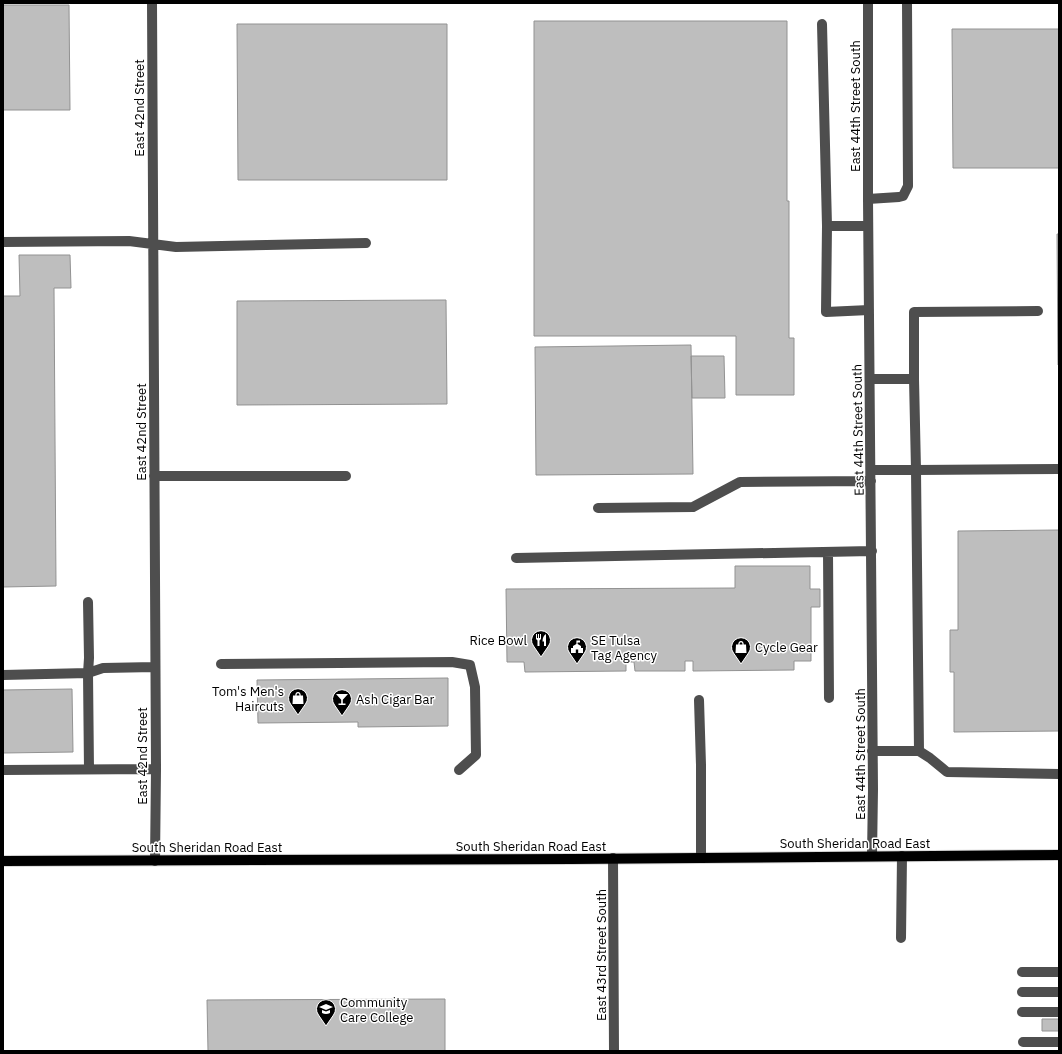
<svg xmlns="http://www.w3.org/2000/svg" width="1062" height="1054" viewBox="0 0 1062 1054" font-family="'IBM Plex Sans',sans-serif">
<rect width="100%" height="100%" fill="#fff"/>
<path fill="#bebebe" stroke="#929292" d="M3,5h66l1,105h-67z
M534,21h253v180h2v137h5v57h-58v-59h-202z
M237,24h210v156h-209z
M952,29h107v139h-106z
M1057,234h2v131h-1z
M19,255h51l1,33h-17l2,298 -53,1v-291h17z
M446,300l1,104 -210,1v-104z
M691,345l2,129 -157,1 -1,-128z
M691,356h33l1,42h-33z
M1059,530v201l-105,1v-60h-4v-42h8v-99z
M735,566h75v23h10v18h-9v54h-17v9l-101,1v-10h-8v10h-50l-1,-9h-8v9l-101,1 -1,-10h-17l-1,-73 229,-1z
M448,678v48l-90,1v-5l-100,1 -1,-43z
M72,689l1,63 -70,1v-63z
M445,999v52h-237l-1,-51z
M1042,1019h17v12h-17z"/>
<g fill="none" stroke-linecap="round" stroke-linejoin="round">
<g stroke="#dbdbdb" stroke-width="12">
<path id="major" d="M3,861l569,-2 487,-4"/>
</g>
<path stroke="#4e4e4e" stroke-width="10" d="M152,3l4,766 -1,92
M868,3v196l5,590 -1,67
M822,24l5,202
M868,199l31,-2 4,-1 5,-10 -1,-183
M868,226h-41l-1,86 43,-2
M3,242l126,-1 47,6 190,-4
M870,379h44l2,91 143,-1
M914,379v-67l124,-1
M871,470h45l3,281
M154,476h192
M598,508l95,-1 47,-25 131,-1
M828,552l1,146
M516,558l356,-7
M88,602l1,56 -1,15 1,96
M221,664l231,-2 18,3 5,22 1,68 -17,15
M3,675l85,-2 15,-5 52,-1
M699,700l2,65v92
M872,751h47l11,7 17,14 112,2
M3,770l153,-1
M613,858l1,193
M901,938l1,-82
M1022,972h37
M1022,992h37
M1022,1012h37
M1023,1042h36"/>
<use href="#major" stroke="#000" stroke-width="10"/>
</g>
<defs>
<g id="restaurant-pin" transform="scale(1)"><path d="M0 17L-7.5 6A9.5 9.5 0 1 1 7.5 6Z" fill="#000" stroke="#fff"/><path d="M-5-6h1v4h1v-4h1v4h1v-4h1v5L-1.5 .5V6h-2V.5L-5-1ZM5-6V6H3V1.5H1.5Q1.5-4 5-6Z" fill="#fff"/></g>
<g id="civic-pin" transform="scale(1)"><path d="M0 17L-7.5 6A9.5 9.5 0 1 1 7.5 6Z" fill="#000" stroke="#fff"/><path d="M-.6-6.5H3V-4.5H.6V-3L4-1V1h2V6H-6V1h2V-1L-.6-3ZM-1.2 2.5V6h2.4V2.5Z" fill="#fff"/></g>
<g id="shop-pin" transform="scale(1)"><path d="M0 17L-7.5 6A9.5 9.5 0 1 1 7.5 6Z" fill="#000" stroke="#fff"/><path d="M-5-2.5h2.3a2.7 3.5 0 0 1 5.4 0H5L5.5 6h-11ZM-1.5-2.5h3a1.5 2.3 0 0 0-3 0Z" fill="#fff"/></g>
<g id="bar-pin" transform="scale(1)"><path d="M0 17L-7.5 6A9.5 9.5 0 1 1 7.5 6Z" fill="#000" stroke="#fff"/><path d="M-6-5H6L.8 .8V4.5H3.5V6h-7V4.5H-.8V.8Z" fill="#fff"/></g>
<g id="university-pin" transform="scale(1)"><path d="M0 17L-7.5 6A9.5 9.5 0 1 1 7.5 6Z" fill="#000" stroke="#fff"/><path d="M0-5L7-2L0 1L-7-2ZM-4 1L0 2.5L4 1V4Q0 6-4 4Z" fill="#fff"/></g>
</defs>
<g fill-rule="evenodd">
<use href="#restaurant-pin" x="541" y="640"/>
<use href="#civic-pin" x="577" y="647"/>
<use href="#shop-pin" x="741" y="647"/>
<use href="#shop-pin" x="298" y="698"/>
<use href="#bar-pin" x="342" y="699"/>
<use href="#university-pin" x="326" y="1009"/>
</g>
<g text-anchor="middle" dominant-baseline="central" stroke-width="3" stroke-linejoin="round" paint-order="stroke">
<g font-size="13" fill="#000" stroke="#fff">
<text transform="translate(855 106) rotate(-90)">East 44th Street South</text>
<text transform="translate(139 108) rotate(-90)">East 42nd Street</text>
<text transform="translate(858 430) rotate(-91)">East 44th Street South</text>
<text transform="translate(141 432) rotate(-90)">East 42nd Street</text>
<text transform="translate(860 754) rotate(-90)">East 44th Street South</text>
<text transform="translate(142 756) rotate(-90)">East 42nd Street</text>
<text x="855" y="843">South Sheridan Road East</text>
<text x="531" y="846">South Sheridan Road East</text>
<text x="207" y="847">South Sheridan Road East</text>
<text transform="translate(601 955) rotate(-90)">East 43rd Street South</text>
</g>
<g font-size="13" fill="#000" stroke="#fff" text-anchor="start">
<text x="527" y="640" text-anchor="end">Rice Bowl</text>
<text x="591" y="640">SE Tulsa<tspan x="591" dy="15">Tag Agency</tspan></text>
<text x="755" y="647">Cycle Gear</text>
<text x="284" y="691" text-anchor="end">Tom's Men's<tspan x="284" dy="15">Haircuts</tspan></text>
<text x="356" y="699">Ash Cigar Bar</text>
<text x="340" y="1002">Community<tspan x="340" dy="15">Care College</tspan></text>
</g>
</g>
<rect width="1062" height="1054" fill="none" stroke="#000000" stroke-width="8"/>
</svg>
